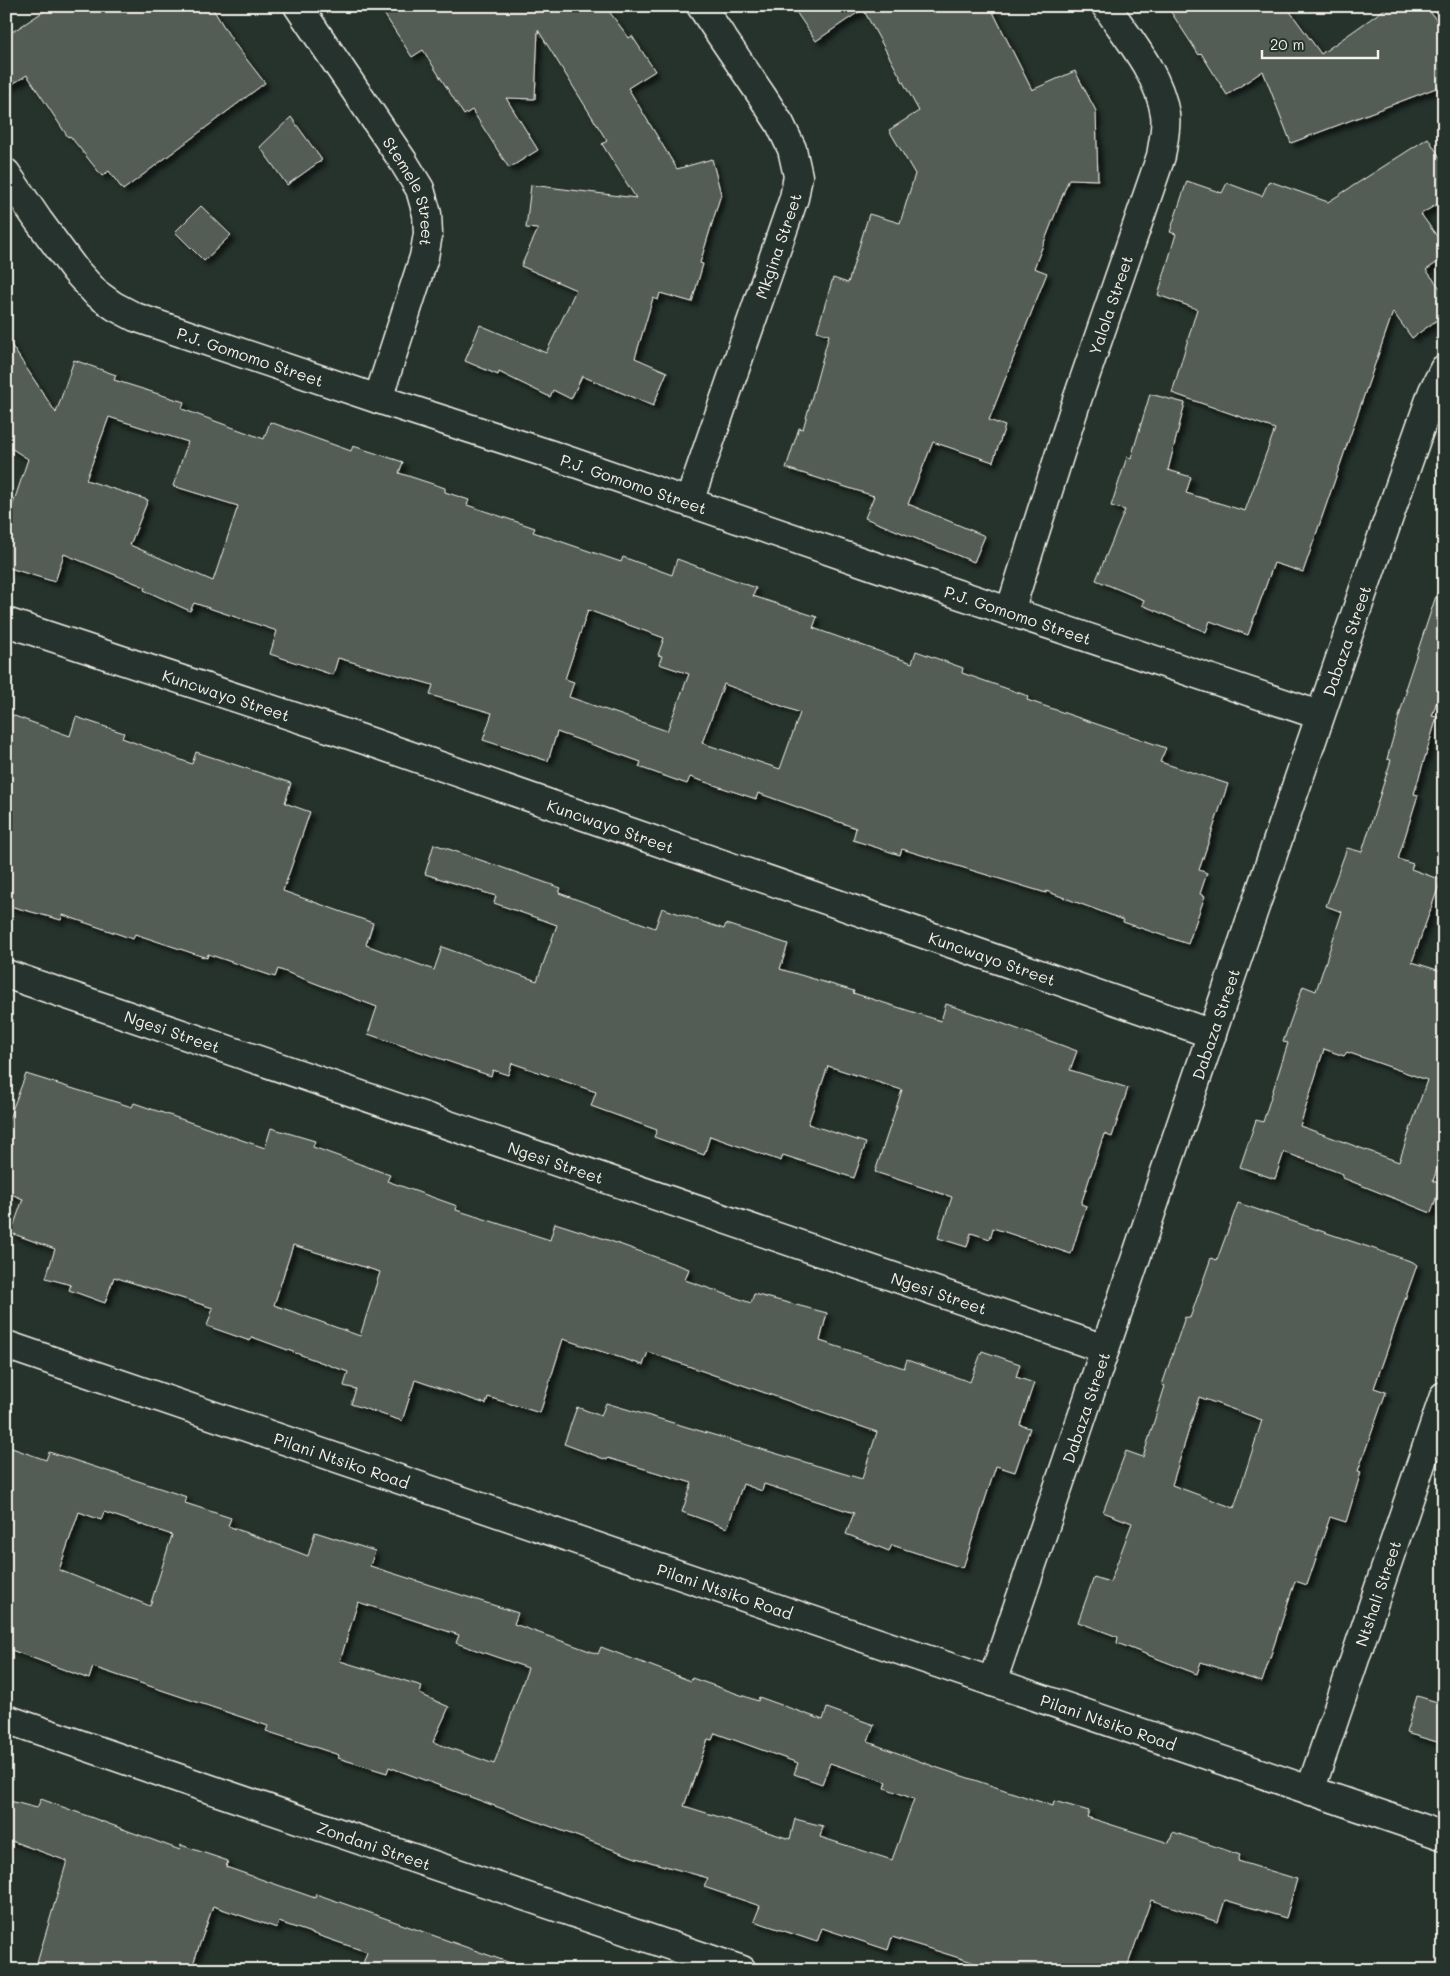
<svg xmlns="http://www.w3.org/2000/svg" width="1450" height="1976" viewBox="0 0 1450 1976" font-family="Mali,sans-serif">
<defs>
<filter id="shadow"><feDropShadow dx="4.5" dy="4.5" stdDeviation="2.5" flood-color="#0009"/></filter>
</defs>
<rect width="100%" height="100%" fill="#26332d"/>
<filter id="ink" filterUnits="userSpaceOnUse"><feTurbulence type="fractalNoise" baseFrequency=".02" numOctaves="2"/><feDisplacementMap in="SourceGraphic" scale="10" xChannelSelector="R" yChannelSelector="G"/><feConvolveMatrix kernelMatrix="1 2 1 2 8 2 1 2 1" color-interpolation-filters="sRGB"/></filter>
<g filter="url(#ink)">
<path fill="#525c55" stroke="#f4f1e8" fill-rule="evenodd" filter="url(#shadow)" d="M52,6h159l23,37 31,40 -142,107 -14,-19 -7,5 -32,-40 -2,1 -41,-62 -21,13v-52z
M379,6h226l24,32 3,-2 23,35 -27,17 49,81 35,-10 9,35 -21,69 3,1 -11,38 -32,-9 -2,7 -5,-2 -18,60 32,14 -14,34 -71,-30 -11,23 -18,-9 -3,7 -51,-25 -1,3 -33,-14 15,-36 66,28 30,-63 -55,-24 17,-37 -12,-1 5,-43 105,13 -34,-54 5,-3 -69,-111 -3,69 -29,-1 32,52 -29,18 -37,-58 -8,5 -41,-65 -11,7z
M792,6h198l42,84 43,-19 21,40 2,69 -29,-1 -35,89 13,5 -58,147 16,6 -12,36 -60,-20 -25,62 77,32 -11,26 -109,-44 9,-22 -88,-28 13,-40 4,1 26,-94 -12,-4 16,-53 15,5 21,-69 31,9 15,-49 -26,-44 30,-19 -56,-102 -47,32z
M1167,6h119l35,48 68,-48h37l18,25v54l-153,58 -28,-72 -36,24 -26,-42 -2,2z
M291,117l31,43 -35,25 -27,-38z
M1428,138l16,26v36l-23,14 23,32v12l-18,12 18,23v22l-32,23 -19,-26 -90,260 -29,-9 -26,72 -38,-14 -4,11 -64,-27 2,-5 -48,-20 29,-70 -14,-4 16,-49 4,1 19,-64 35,9 -17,67 23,7 -5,16 59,18 30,-82 -103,-36 25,-84 -39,-14 18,-61 -6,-2 17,-51 35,12 5,-10 35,13 7,-15 59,21z
M201,206l30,29 -27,26 -29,-29z
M6,337l50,76 18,-53 42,15 -2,5 70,22 -2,7 82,30 6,-17 81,29 2,-5 50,16 -4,11 46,15v4l24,8 -2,5 68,23 -2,4 88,30 2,-5 49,18 5,-16 79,29 -3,8 64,21 -4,11 99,35 4,-12 47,17 -1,5 66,23 -1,4 139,48 -6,14 68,22 -29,86 8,3 -7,21 5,2 -17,48 -65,-22 1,-2 -78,-29v2l-144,-44 -2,6 -47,-15 3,-12 -98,-35 -2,6 -66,-22 -3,7 -48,-17 2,-5 -84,-30 -9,29 -65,-21 9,-27 -62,-18 3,-10 -95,-27 -5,17 -63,-21 7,-23 -83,-28 -4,8 -46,-21 1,-3 -81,-33 -9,28 -49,-15v-42l22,-66 -22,-14zM109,417l79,25 -15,44 65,20 -25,75 -83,-36 18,-45 -62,-20zM588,610l76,28 -6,17 4,1 -3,8 30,10 -22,57 -98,-34 5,-15 -9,-3zM724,684l76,29 -20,56 -78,-26z
M1438,590l6,1v89l-12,36 5,1 -23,77 4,1 -20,64 15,5 -2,5 30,11 -29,82 32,10v176l-11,33 8,3 -10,29 -88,-35v-4l-59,-22 -9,27 -35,-12 16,-47 7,2 25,-79 -5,-1 20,-56 13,5 26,-79 -16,-6 21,-58 15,4 29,-92 -4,-1 20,-70h-2zM1324,1049l20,7 3,-4 80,28 -28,82 -99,-36z
M6,713l64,23 6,-19 48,16 -2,5 70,26 4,-12 95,31 -6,20 25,9 -27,79 90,32 -7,22 68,25 8,-23 95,34 20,-56 -63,-22 2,-7 -71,-22 9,-30 127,44 -2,5 96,35 7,-20 62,21 2,-5 62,20 -8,25 74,22 -1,2 88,28 5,-17 47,16 84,31 -7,19 58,18 -16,49 -8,-3 -23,70 5,2 -15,48 -78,-26 -3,11 -19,-6 -4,14 -29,-9 14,-41 -77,-25 27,-82 -74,-24 -20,58 58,19 -12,35 -71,-23 -2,6 -71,-25 -6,19 -50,-18 3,-7 -66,-24 5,-14 -84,-29 -4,12 -15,-5 -2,6 -123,-42 9,-27 -99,-38 -3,8 -67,-23 -1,4 -72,-24 -2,5 -70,-24 -2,5 -55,-15z
M26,1074l106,33 2,-4 131,45 6,-20 44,13 -2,6 77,28 -3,6 70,25 -1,4 94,30 5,-17 50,16 84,30 -4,11 66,23 3,-9 73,19 -7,28 84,27 3,-8 63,22 12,-31 38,13 -4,13 18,6 -14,42 10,3 -15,44 -19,-6 -33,102 -71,-23 -3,6 -43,-17 8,-21 -90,-29 -2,7 -19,-7 -16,44 -45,-16 10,-29 -84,-25 -1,2 -43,-16 13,-37 24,9 5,-13 256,76 15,-47 -229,-80 -5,13 -80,-26 -23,74 -52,-16 -2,7 -71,-24 -13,41 -51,-17 5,-15 -12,-3 4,-14 -96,-35 -2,4 -43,-15 6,-18 -99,-31 -9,26 -36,-13 2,-5 -25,-7 9,-29 -44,-16 12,-34 -17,-7v-66zM293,1245l87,27 -20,64 -86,-31z
M1238,1203l175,59 4,3 -43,123 12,4 -28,79 3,1 -15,50 -16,-5 -23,68 -12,-4 -33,101 -61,-20 -4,12 -80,-31 1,-6 -40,-15 16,-45 16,5 22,-59 -29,-11 23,-61 17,6 22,-71 -3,-1 23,-68 5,1 21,-60 6,2zM1199,1397l63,23 -28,88 -62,-23z
M6,1446l40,14 3,-8 138,45 -2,6 46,15 -3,8 80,30 7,-24 60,19 -5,15 148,47 -4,11 84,30 3,-7 90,34 1,-3 66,23 1,-4 64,23 4,-12 47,17 -6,17 70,26 115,38 1,-5 35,10 -2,6 82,26 4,-11 67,23 -2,6 59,18 -11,39 -61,-18 -7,22 -67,-22 -25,70h-128l-106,-33 -4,13 -66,-22 -5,14 -63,-21 6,-15 -56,-19 4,-9 -72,-20 -247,-91 -2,6 -49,-15 1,-3 -73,-24 2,-5 -175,-59 -4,12 -83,-31zM79,1512l22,8 3,-8 68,23 -22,71 -91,-36zM358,1602l101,33 -3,8 72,25 -34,96 -61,-22 16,-35 -29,-13 2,-8 -82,-25zM715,1733l83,30 -4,11 28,10 8,-21 57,19 -2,6 29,11 -22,61 -72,-23 3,-11 -28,-7 -5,20 -106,-33 24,-67 4,1z
M1417,1696l27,8v40l-38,-11z
M41,1799l139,51 1,-5 47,16 -2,6 89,31 1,-4 49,17 151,54 -1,5h-154l6,-18 -88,-30 -2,6 -64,-22 -22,64h-156l32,-109 -61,-22v-39l31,8z"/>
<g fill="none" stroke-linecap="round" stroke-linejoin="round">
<g stroke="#f4f1e8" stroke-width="31">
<g id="minor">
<path id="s1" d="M298,6l105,155 17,28 7,25 1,20 -4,23 -46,142"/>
<path id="s2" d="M6,173l32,47 37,50 21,23 18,13 21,11 243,82 171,55 325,112 445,149"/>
<path id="s3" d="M689,502l105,-304 4,-22 -6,-27 -12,-25 -18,-28 -61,-90"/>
<path id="s4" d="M1010,611l65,-205 86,-250c2,-14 6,-29 4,-42 -6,-40 -37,-76 -59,-108"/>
<path id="s5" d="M6,622l362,119 844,293"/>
<path id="s6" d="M6,974l1099,375"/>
<path id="s7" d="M6,1345l1438,491"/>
<path id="s8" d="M992,1682c147,-431 290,-862 441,-1291l11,-22"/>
<path id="s9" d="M6,1719l201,69 535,182"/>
<path id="s10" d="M1310,1791l134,-395"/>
</g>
</g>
<use href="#minor" stroke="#26332d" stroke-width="28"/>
</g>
</g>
<g text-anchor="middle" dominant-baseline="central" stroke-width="5" stroke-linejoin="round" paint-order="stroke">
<g font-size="16" fill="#f4f1e8" stroke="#26332d">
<text stroke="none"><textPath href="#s1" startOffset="219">Stemele Street</textPath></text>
<text stroke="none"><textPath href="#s3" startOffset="271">Mkgina Street</textPath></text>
<text stroke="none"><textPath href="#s4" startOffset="322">Yalola Street</textPath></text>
<text stroke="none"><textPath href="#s2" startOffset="318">P.J. Gomomo Street</textPath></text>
<text stroke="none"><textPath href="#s2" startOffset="722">P.J. Gomomo Street</textPath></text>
<text stroke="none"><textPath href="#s2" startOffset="1128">P.J. Gomomo Street</textPath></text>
<text stroke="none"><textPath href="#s8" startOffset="1100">Dabaza Street</textPath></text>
<text stroke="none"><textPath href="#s5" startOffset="232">Kuncwayo Street</textPath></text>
<text stroke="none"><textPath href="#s5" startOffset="638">Kuncwayo Street</textPath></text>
<text stroke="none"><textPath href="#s5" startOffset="1042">Kuncwayo Street</textPath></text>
<text stroke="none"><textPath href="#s8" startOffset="695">Dabaza Street</textPath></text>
<text stroke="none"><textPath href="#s6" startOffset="176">Ngesi Street</textPath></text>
<text stroke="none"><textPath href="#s6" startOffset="581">Ngesi Street</textPath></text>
<text stroke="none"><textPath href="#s6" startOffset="986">Ngesi Street</textPath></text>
<text stroke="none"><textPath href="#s8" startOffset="290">Dabaza Street</textPath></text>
<text stroke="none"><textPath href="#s7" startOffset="355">Pilani Ntsiko Road</textPath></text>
<text stroke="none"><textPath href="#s7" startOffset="760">Pilani Ntsiko Road</textPath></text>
<text stroke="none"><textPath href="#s10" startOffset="209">Ntshali Street</textPath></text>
<text stroke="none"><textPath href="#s7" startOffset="1165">Pilani Ntsiko Road</textPath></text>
<text stroke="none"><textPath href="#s9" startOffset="389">Zondani Street</textPath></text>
</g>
</g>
<rect width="1450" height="1976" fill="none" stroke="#26332d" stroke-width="25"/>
<rect x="12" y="12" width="1425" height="1951" fill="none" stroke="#f4f1e8" stroke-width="2" filter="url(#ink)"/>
<path d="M1262 50v8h116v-8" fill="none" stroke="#f4f1e8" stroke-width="2.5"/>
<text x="1270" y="50" font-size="15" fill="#f4f1e8" stroke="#26332d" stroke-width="4" paint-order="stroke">20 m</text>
</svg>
